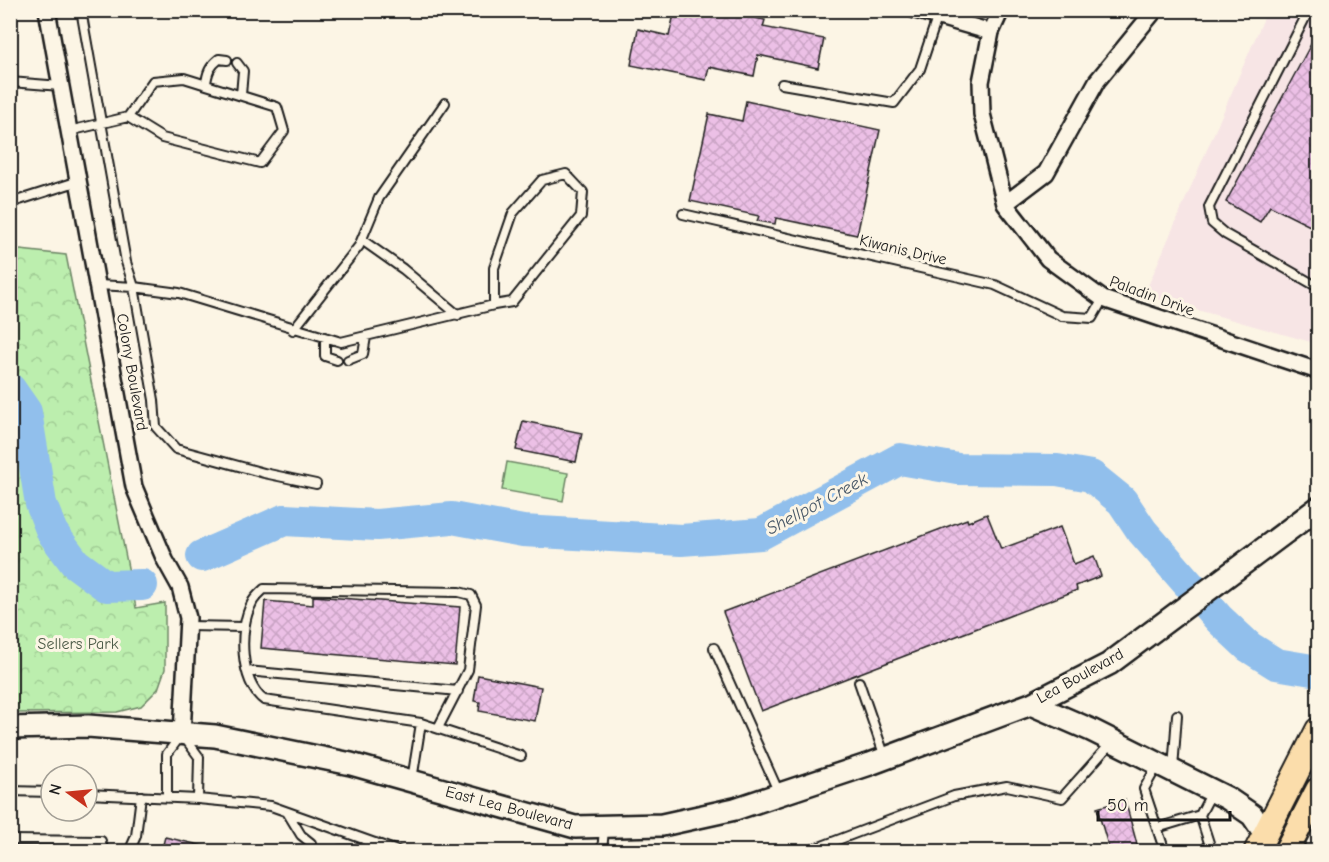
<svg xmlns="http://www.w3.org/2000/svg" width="1329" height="862" viewBox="0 0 1329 862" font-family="'Comic Neue',sans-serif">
<defs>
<pattern id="park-crowns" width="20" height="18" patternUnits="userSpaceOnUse" patternTransform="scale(1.5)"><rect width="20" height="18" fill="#bceeae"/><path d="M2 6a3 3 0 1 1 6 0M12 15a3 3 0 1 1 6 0" fill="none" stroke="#a1cc95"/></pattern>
<pattern id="building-cross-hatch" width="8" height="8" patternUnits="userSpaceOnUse" patternTransform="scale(1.5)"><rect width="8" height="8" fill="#ecc0e6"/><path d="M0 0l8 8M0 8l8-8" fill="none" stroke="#caa4c5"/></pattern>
</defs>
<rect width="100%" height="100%" fill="#fcf5e5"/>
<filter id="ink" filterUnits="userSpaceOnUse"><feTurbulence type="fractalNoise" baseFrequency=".0167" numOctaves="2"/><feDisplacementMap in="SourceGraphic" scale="12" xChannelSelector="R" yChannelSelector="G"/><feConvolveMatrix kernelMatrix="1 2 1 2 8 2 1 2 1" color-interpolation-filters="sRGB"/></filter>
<g filter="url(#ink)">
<path fill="#f7e5e5" d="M1267,11h51v333l-174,-49z"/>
<path fill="#bceeae" stroke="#6c8565" stroke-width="1.5" d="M507,462l61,11 -5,28 -61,-11z"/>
<path fill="url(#park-crowns)" stroke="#6c8565" stroke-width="1.5" d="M11,249l55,6 70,353 29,-5v66l-7,20 -17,17 -24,6 -106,1z"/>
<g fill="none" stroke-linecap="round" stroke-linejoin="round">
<path stroke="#91bfec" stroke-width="32" d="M10,389l16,23 15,92 11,28 23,31 31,23 36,-1
M202,556l82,-36 93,5 75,-7 71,13 158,9 80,-6 139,-75 58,10 99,1 34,6 31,25 20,30 77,88 30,28 27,17 42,7"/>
</g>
<path fill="url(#building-cross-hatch)" stroke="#1c1c1c" stroke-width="1.5" d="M675,10h40l50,10 -2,7 61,12 -6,29 -60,-13 -4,21 -45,-9 -3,13 -75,-15 7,-36 31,7z
M1318,31v199l-48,-24 -10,16 -34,-20z
M746,101l134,29 -23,105 -81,-17 -1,6 -18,-3 2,-5 -69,-15 19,-87 33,7z
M523,421l59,12 -6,29 -60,-12z
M987,514l14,35 59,-22 14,37 20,-8 7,20 -25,10 1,4 -316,121 -38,-99 244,-93 1,3z
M313,596l147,11 -5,58 -194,-17 4,-47 48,4z
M478,675l63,12 -6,34 -56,-10 1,-9 -6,-1z
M1125,800l14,52h-29l-13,-44z
M165,837l39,9v6h-43z"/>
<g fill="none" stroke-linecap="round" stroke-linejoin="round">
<g stroke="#1c1c1c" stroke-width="12">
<path id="lane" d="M81,10l45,252 8,25 45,6 162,49 153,-37v-37l19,-55 29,-33 24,-6 17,18 -2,24 -69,86 -18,3
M1309,10l-100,197 3,16 13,11 93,53
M237,63l6,8 -2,24
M10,82l51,4
M206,84c1,-11 4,-18 13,-25l8,1
M782,84l112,19 26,-34 17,-51
M69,131l59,-14 25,-36 31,-3 93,29 7,24 -24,32 -98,-25 -34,-21
M10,203l69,-22
M683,214l312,71 67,31 30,2 11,-19
M362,240l41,29 55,46
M98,285l36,2 20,113 2,27 20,22 88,24 52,11
M293,330l66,-84 20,-48 66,-95
M325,339v17l12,4
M348,360l15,-6 3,-17
M188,626l56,1
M714,648l65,145
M247,671l211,20
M859,682l26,75
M438,728l30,-58 8,-65 -5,-10 -12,-3 -195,-3c-4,4 -10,9 -12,14 -14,25 -12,80 12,97l157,23 100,33
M1158,764l-14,25 21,63
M1173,769l4,-54
M412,780l9,-57
M10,791l41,1
M87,794l111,5 73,7 129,46
M167,798v-44l15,-20 17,23 -1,42
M287,812l14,23 10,8
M1200,815l12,-23
M1157,828l43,-13 12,37
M10,840l91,1 3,11
M340,850h15l21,-7
M129,852l7,-16 5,-40
M602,852l2,-23
M806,852l148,-56 53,-10 55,12 50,-56"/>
</g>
<g stroke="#1c1c1c" stroke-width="20">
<path id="street" d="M47,10l87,477 31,73 15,27 8,31 -6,116
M915,10l76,22
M1001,10l-10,22 -10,50 1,32 23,90 43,55 55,40 215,72
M1005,204l41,-31 51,-92 58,-71"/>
</g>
<g stroke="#1c1c1c" stroke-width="26">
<path id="secondary" d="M1031,704l60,26 136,68 25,17 13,19
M10,728l78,-2 127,10 136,28 224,63 87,-2 73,-16 135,-45 161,-60 78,-40 209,-156"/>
</g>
<g stroke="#1c1c1c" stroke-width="28">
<path id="primary" d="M1256,852l62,-122
M1286,852l32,-62"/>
</g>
<use href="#lane" stroke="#fcf5e5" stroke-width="8"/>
<use href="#street" stroke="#fcf5e5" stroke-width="15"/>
<use href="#secondary" stroke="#fcf5e5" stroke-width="21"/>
<use href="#primary" stroke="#fbddab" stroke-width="24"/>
</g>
</g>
<g text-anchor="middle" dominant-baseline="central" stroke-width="6" stroke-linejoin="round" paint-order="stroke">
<g font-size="16" fill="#1c1c1c" stroke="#fcf5e5">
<text transform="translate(903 250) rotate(13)">Kiwanis Drive</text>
<text transform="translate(1152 296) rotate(20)">Paladin Drive</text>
<text transform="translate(132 372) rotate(80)">Colony Boulevard</text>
<text transform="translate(1080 676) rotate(-29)">Lea Boulevard</text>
<text transform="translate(509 808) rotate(15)">East Lea Boulevard</text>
</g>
<g font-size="16" fill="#4c5b48" stroke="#fcf5e5">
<text x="78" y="644">Sellers Park</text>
</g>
<g font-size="18" font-style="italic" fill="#455565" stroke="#fcf5e5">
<text transform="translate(817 504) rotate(-28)">Shellpot Creek</text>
</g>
</g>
<rect width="1329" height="862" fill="none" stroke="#fcf5e5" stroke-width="36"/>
<rect x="18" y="18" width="1293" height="826" fill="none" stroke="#1c1c1c" stroke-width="2" filter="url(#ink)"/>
<g transform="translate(69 793) rotate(285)"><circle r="28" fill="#fcf5e5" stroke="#a29e95" stroke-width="1.5"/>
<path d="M0-4.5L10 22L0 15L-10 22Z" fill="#c8321e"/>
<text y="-9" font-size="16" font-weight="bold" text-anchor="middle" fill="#1c1c1c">N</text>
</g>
<path d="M1098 811v9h132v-9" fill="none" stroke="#1c1c1c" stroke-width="3"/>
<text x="1107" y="811" font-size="18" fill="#1c1c1c" stroke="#fcf5e5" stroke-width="4.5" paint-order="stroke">50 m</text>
</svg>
